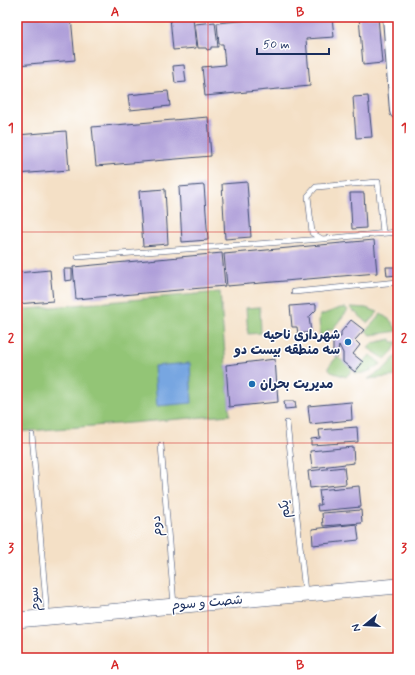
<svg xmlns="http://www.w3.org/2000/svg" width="415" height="675" viewBox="0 0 415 675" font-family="Mynerve,'Playpen Sans Arabic',sans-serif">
<rect width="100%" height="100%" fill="#fff"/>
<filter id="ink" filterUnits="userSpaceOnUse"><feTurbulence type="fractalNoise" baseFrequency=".025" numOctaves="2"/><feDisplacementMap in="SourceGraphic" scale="8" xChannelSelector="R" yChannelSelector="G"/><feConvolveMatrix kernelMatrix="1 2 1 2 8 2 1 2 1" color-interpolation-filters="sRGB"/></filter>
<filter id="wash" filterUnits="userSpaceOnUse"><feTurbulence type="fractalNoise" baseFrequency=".012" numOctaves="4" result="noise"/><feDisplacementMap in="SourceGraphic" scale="16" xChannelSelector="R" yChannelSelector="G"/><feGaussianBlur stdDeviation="0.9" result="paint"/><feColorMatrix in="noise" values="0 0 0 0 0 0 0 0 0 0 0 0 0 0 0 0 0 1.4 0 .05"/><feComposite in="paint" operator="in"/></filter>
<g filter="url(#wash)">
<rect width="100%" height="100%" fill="#f4e0c6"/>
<path fill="#93c576" stroke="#577a6a" d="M220,292l10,123 -213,17v-122z
M260,307l1,26 -13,1 -2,-26z
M351,307l15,1 12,4 -10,11 -18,-15z
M340,308h6l2,2 -13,16 -1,4h-7v5h-7l-1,-16 2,-4z
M381,314l9,6 8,11 -27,4 -5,-4z
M391,339l1,3h6l-6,10 -7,7 -17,-11 5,-5z
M398,354v22l-30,3 16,-10z
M370,355l11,9c-9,6 -16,11 -27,9z
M337,357l16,12 -7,8 -15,-5 -2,-2v-4z"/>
<path fill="#77a6e1" stroke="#496aa0" d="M190,363l2,40 -35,3 -3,-40z"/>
<g id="blocks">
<path fill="#ae9ed9" d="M17,17h54l4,43 -58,5z
M170,17h23l3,31 -23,2z
M284,17h48l2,20 -28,2 4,47 -105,10 -3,-29 23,-2 -2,-21h-4l-2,-21z
M359,17h19l4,46 -19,2z
M215,22l3,25h-7v2l-4,1 -1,-2h-8l-3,-24z
M184,65l2,17 -11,1 -2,-17z
M168,91l2,15 -40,4 -2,-15z
M368,96l4,41 -16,1 -3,-41z
M208,117l3,39 -115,10 -4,-39z
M66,131l3,39 -52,4v-39z
M247,182l4,55 -26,2 -3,-55z
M204,185l4,55 -26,2 -3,-55z
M165,189l3,55 -25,2 -4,-55z
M350,193h14l2,35 -14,1z
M374,240l3,33 -150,13 -3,-32z
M222,253l3,33 -149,13 -3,-32z
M386,267h11l1,8 -11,1z
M64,269h8v11l-7,1z
M50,270l3,31 -36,3v-31z
M316,304v6l-7,7 2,15 -13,2 -1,-7h-5l-2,-21z
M351,320l13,10 -9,10 5,5 -7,9 10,8 -8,10 -12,-10v-9l-4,-8 -2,12 -4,-2v-18h8v-5z
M275,359l3,43 -49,5 -3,-42z
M284,401h11l1,7 -11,1z
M351,402l1,18 -42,4 -2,-18z
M357,427l1,15 -47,3v-6l9,-1 -1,-8z
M353,447l1,16 -42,5 -2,-17z
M344,467l2,17 -36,4 -2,-17z
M359,486l2,21 -43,4 -1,-6h4l-2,-15z
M361,510l1,13 -39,3 -1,-13z
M357,524l2,16 -46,5 -1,-16z"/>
</g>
</g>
<g filter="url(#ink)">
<use href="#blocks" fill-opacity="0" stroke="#3c4a6e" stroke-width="1"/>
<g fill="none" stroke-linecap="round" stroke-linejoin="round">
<g stroke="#3c4a6e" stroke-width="6">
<path id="lane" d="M383,233l-5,-51 -62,5 -8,9 4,37 10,6 76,-7
M78,257l244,-18
M294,292l104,-10
M287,423l18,169
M32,435l15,181
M161,445l13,160"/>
</g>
<g stroke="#3c4a6e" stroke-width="16">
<path id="secondary" d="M17,620l381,-34"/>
</g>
<g stroke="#3c4a6e" stroke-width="18">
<path id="primary" d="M391,17l7,94"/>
</g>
<use href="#lane" stroke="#fff" stroke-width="5"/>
<use href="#secondary" stroke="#fff" stroke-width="15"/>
<use href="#primary" stroke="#fff" stroke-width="16"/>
</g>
</g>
<path fill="none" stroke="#d62828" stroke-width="1" stroke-opacity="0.55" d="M208,17v641M17,232h381M17,443h381"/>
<g fill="#1f6fb2" stroke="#fff" stroke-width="1.5">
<circle cx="348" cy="342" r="4"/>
<circle cx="252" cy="384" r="4"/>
</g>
<g text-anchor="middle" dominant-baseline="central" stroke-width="3" stroke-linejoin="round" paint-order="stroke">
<g font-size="13" font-weight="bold" fill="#1b2f5e" stroke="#fff" text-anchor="end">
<text x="340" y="335">شهرداری ناحیه<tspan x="340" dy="15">سه منطقه بیست دو</tspan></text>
<text x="260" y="384" text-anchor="start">مدیریت بحران</text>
</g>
<g font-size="13" fill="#1b2f5e" stroke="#fff">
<text transform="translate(285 509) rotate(-96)">یکم</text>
<text transform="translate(157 526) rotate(-94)">دوم</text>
<text transform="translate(35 599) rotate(-95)">سوم</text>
<text transform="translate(207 603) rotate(-5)">شصت و سوم</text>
</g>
</g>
<rect width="415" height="675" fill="none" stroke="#fff" stroke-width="44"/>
<g transform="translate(365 625) rotate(252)" stroke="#ffffff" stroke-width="3" paint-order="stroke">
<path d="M0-3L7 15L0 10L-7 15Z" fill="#1b2f5e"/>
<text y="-6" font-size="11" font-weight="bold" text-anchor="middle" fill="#1b2f5e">N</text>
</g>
<path d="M257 48v6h72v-6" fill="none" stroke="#1b2f5e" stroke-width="2"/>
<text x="263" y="48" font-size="12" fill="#1b2f5e" stroke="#ffffff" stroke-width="3" paint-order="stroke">50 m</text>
<rect x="22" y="22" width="371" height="631" fill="none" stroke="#d62828" stroke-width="1.5"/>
<g font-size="13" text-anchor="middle" font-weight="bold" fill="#d62828">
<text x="115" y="16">A</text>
<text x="300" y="16">B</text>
<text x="11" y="132">1</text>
<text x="404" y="132">1</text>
<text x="11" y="342">2</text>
<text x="404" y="342">2</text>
<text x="11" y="552">3</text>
<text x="404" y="552">3</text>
<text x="115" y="669">A</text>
<text x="300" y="669">B</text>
</g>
</svg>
